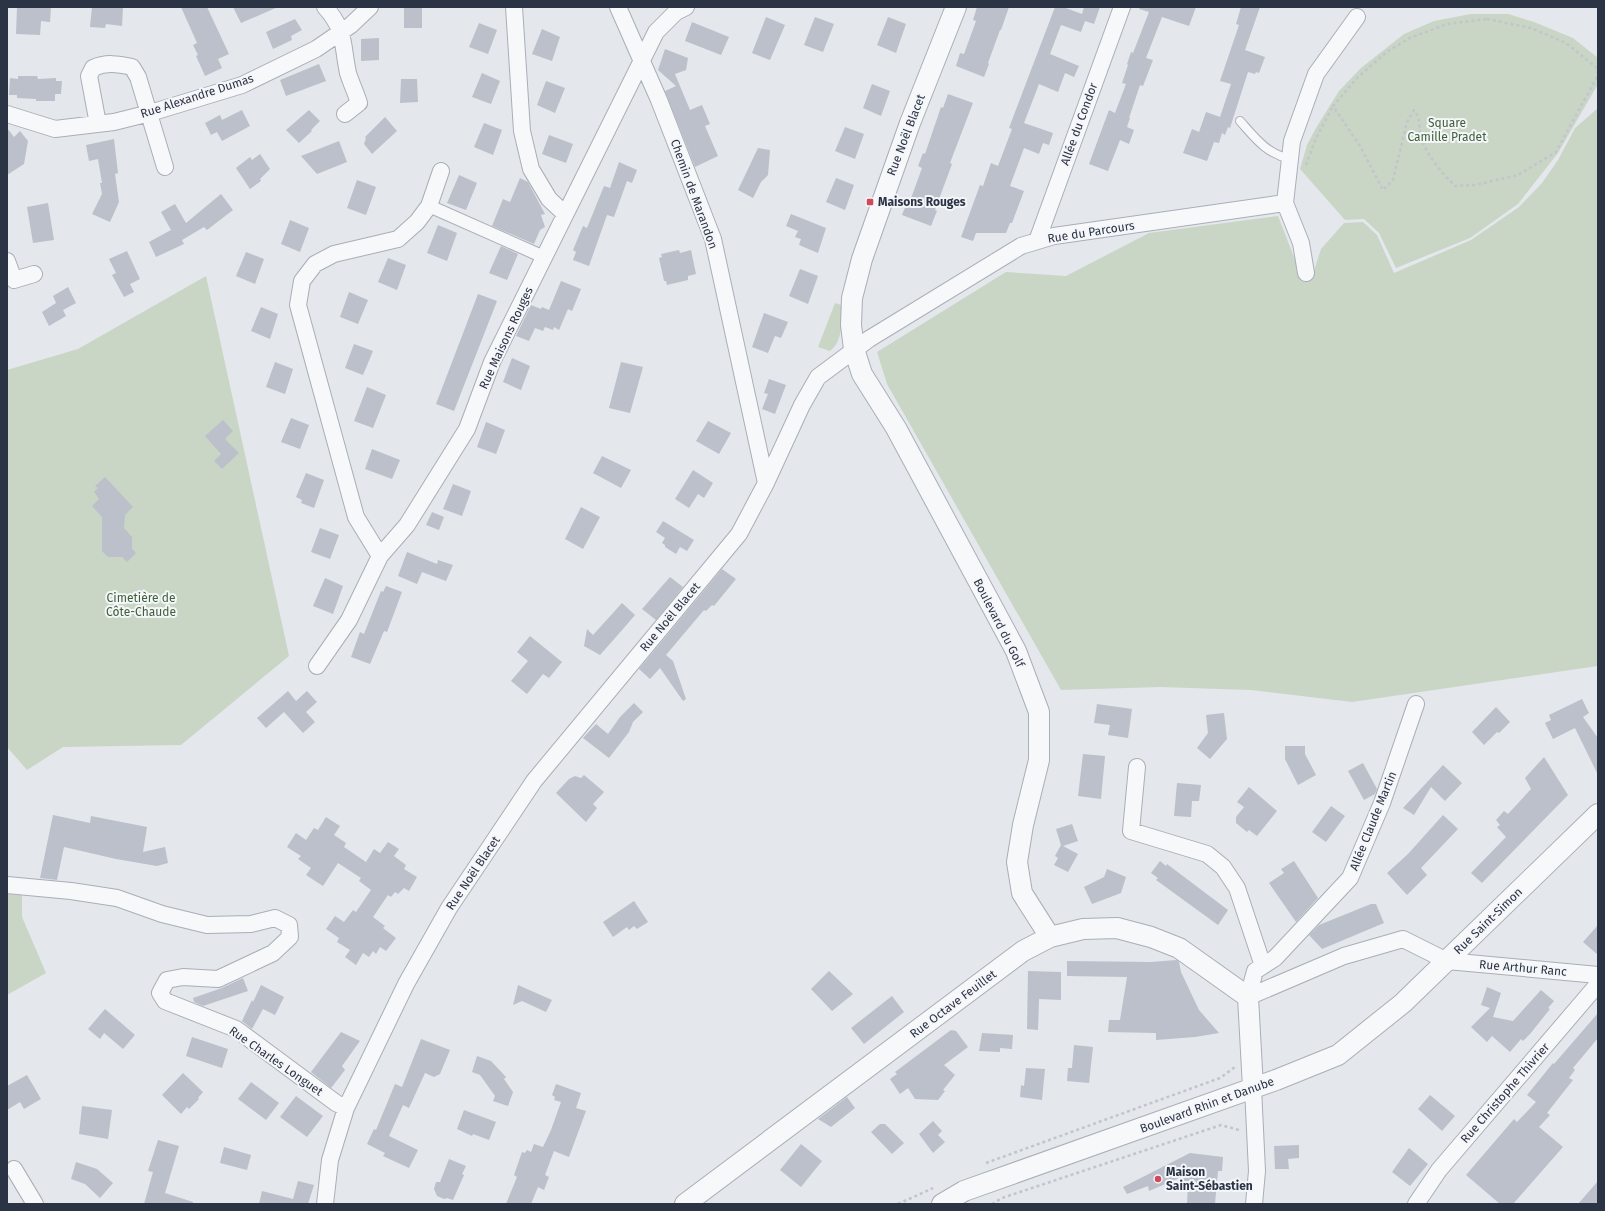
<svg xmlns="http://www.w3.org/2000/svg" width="1605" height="1211" viewBox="0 0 1605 1211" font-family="'Fira Sans',sans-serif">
<rect width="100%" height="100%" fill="#e4e7ec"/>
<path fill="#c9d6c5" d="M1471,14h37l26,8 39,16 25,20v26l-40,69 -40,51 -48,34 -74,30 -17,-35 -15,-14 -19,1 -45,-51 7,-24 9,-17 23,-37 22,-23 43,-34 30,-13z
M1598,108v558l-246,36 -101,-12 -91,-3 -99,3 -174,-306 -10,-32 129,-80 60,4 83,-43 129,-17 21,54 14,4 8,-25 23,-26 19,-1 14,13 17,38 77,-33 48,-33 23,-24 16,-23 17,-32z
M206,276l83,380 -108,89 -118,2 -36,23 -20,-23v-377l71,-21z
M835,303l6,2c0,16 3,35 -11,46l-12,-4z
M7,894l15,1v22l24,56 -39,22z"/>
<path fill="#bbc0ca" d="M17,7h34l-1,15 -9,-1 -1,14 -24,-1z
M92,7h31l-1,19 -16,-2 -1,4 -15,-1z
M181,7h26l22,47 -11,5 4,9 -17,8 -9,-20 2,-1 -5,-10 4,-2z
M233,7h45l-37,16z
M404,7h18v21h-18z
M977,7h32l-8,23h-1l-12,33 1,1 -5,13 -28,-11 4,-13 4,1 12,-33 -3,-1z
M1055,7h8l19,7 2,-7h16l-6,17 -9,-3 -4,11 -20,-7 -11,29 29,12 -5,11 -9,-4 -7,19 -19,-8 -15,39 29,10 -4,12 -6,-2 -4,11 -15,-6 -14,38 14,5 -12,32h-2l-4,10h-30l-3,8 -12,-4 19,-52 3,1 8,-23 7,3 14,-37 -3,-1z
M1140,7h56l-7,19 -27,-9 -16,41 7,2 -10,26 -3,-1 -11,33h1l-3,9 7,3 -5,14 -9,-4 -12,31 -19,-7 20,-54 6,3 11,-29 -4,-1 6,-18 -1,-1 4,-12 2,1 16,-41 -10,-3z
M1241,7h19l-15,43 20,7 -6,16 -3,-1 -1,2 -7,-2 -18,56 -2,-1 -3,8 -3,-2 -3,10 -5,-1 -7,19 -24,-8 9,-24 7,3 7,-20 14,5 11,-33 -11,-3 19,-56 -3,-1z
M766,17l19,8 -15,35 -18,-7z
M815,17l19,7 -11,28 -19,-7z
M888,17l18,7 -10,29 -19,-8z
M295,19l7,11 -11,6 1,4 -19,9 -7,-17z
M692,22l37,15 -8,18 -36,-14z
M479,23l18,7 -9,24 -19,-7z
M542,29l18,8 -8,24 -20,-7z
M379,38v22l-18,1v-22z
M665,49l23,9 -2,12 -11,4 15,36 12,-5 8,19 -5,2 13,30 -23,11 -30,-76 11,-5 -18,-16z
M319,64l7,17 -40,15 -6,-16z
M482,73l18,8 -9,23 -19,-7z
M18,76h19l1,3 18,-1v3h6l-1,13h-6v7h-19v-2l-19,-1v-3h-8l1,-17 8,1z
M401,79h16l1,23 -18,1z
M546,81l19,7 -10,25 -18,-8z
M872,84l18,7 -9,25 -18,-8z
M948,94l25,9 -23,60 2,1 -17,46 2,1 -6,15 -29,-11 6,-15 2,1 12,-33 -4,-2 5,-13 2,1 16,-47 2,1z
M242,110l8,16 -28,15 -5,-9 -6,3 -6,-12 15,-8 2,5z
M309,110l11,11 -9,9 1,1 -13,12 -13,-13z
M385,117l12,14 -25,23 -8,-10 2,-6 -1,-1z
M484,123l18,7 -9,25 -19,-8z
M845,127l19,7 -9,25 -20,-8z
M7,128l7,9 6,-6 8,10 -4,23 -17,11z
M549,135l24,9 -7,19 -24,-9z
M114,139l4,34 -3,1 4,28 -9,20 -18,-8 10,-20 -2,-11h2l-4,-24 -9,2 -3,-16z
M339,141l8,21 -30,12 -16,-18z
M758,148l12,2 -2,25 -7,7 -8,16 -15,-8z
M260,154l10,15 -10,10 1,2 -11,8 -14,-21 14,-11 2,3z
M619,162l18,8 -5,13 -5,-2 -13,36 -7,-2 -18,51 -16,-6 3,-8 -3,-2 10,-24 4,2 17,-42 6,2z
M459,175l18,8 -11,27 -19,-7z
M520,178l8,4 17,32 -4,1 4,12 -5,3 -6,14 -42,-18 11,-27 7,3z
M836,178l18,7 -9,25 -19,-8z
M357,180l19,7 -10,28 -19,-7z
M221,194l12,16 -26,20 -3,-3 -22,13 2,4 -28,13 -7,-15 22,-12 -10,-18 14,-8 11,19z
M48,203l6,37 -21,3 -6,-36z
M791,214l35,14 -8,25 -19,-8 2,-6 -6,-2 3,-6 -12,-5z
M290,220l19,8 -9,24 -19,-8z
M438,225l19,8 -10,28 -20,-8z
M501,246l17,8 -11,26 -18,-7z
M679,250l1,3 11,-3 5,24 -8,2v4l-21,5 -1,-4h-2l-5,-23 3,-1 -1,-3z
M127,251l13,28 -10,5 4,8 -10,5 -12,-22 4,-2 -7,-14z
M246,252l18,7 -9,25 -19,-8z
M388,258l18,7 -9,25 -19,-8z
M800,269l18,7 -10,28 -19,-8z
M561,281l20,8 -9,22 -4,-2 -9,21 -5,-3 -1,3 -8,-3 -2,4 -8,-3 -6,13 -13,-5 15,-31 10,4 1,-2 7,3z
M68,287l8,16 -13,7 3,6 -17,10 -7,-14 14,-9 -3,-7z
M349,292l19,8 -10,24 -18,-7z
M478,294l19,7 -43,110 -18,-7z
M261,307l17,7 -8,25 -19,-8z
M764,313l24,9 -7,16 -6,-2 -7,17 -16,-6z
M354,344l19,7 -10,24 -18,-7z
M512,358l18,8 -9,24 -18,-8z
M275,362l18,7 -8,25 -19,-7z
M621,362l22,5 -13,46 -21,-5z
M769,379l17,6 -11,29 -13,-5 6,-15 -4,-1z
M367,387l19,8 -13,33 -19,-7z
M291,418l18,7 -9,24 -19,-7z
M223,420l10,11 -8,8 14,14 -17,16 -8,-8 7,-7 -16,-18z
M708,421l23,12 -12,21 -23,-13z
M486,422l19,8 -9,24 -19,-7z
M372,449l28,11 -8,19 -27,-10z
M602,456l29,14 -10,18 -28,-15z
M693,470l20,13 -9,15 -6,-4 -9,14 -14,-9z
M306,473l18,7 -10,28 -13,-5 1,-3 -6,-3z
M105,477l28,30 -8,8 -1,13 8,9v12l4,4 -9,9 -5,-5h-14l-6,-6v-34l-10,-11 7,-7 -5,-7 4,-4 -3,-2z
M453,484l18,7 -9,25 -19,-7z
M581,507l19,10 -17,32 -18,-10z
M432,512l12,5 -5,13 -13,-5z
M663,521l31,19 -7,11 -7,-4 -4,7 -11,-7v-2l-3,-2 3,-5 -9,-6z
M320,528l19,7 -9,24 -19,-7z
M407,552l30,12 1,-4 15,5 -7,16 -24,-9 -5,12 -19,-8z
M722,569l14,10 -22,27 -2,-1 -6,6 -2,-1 -38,45 7,6 13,38 -3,2 -23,-33 -10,11 -11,-10z
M670,577l13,10 -27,33 -14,-11z
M325,578l18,8 -10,28 -20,-8z
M386,586l16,6 -15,40 -3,-1 -14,33 -19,-7 9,-25 4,2 17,-43 2,1z
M622,603l13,12 -12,14 -23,26 -16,-9 3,-17 6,6z
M530,636l32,26 -13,16 -6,-4 -16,20 -16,-13 17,-20 -11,-9z
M288,691l8,10 11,-10 10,11 -11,10 9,10 -12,11 -19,-21 -18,16 -9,-10z
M1582,699l7,14 -6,4 15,21v37l-23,-47 -22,11 -8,-16 6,-3 -2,-5z
M634,703l9,9 -10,10 -4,10 -20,26 -26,-20 13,-14 12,10 12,-17z
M1097,704l35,5 -4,29 -20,-3 2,-10 -16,-2z
M1496,707l14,15 -11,11 -2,-1 -13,13 -12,-13z
M1224,713l3,26 -17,20 -13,-11 11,-15 -2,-18z
M1285,746h20v8l11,21 -18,10 -13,-26z
M1083,754l22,2 -4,43 -23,-3z
M1544,757l24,38 -86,88 -11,-10 35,-36 -9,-10 3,-2 -4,-5 8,-9 4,3 23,-25 -6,-11z
M1363,763l14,26 -2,5 -11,6 -16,-29z
M1443,765l19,18 -17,18 -14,-14 -17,28 -11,-7z
M584,775l20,17 -11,12 4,4 -11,14 -30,-29 13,-14 6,-3 6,2z
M1177,783l24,2 -2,16h-7l-1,16 -17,-1z
M1249,787l28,24 -20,25 -8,-6 -2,2 -11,-9v-6l8,-10 -7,-5z
M1331,806l14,10 -19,26 -14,-10z
M53,815l37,8 1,-7 56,11 -4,25 22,-5 3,16 -11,3 -41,-7 -52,-12 -7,33 -17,-2z
M1443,815l15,14 -37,39 6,7 -20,20 -20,-22 21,-19z
M326,817l14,9 -6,9 12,8 -2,4 22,15 8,-13 6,4 8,-11 11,7 -5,7 12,9 -2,4 13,8 -8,14 -5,-3 -6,6 -3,-2 -4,5 -3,-2 -15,22 12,9 -2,2 13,10 -10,13 -6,-4 -4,7 -3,-3 -4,6 -6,-4 -7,12 -11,-8 5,-7 -13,-8 2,-4 -13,-9 9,-13 9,6 9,-12 3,2 15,-22 -12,-9 2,-3 -23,-15 -15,23 -17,-11 5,-7 -13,-9 3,-3 -14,-9 9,-14 10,7 8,-12 4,2z
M1072,824l6,17 -15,5 15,8 -10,18 -14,-7 4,-7 -3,-2 6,-11 -5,-16z
M1160,861l6,5 1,-2 61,46 -10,15 -62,-45 2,-2 -7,-5z
M1294,861l24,37 -22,24 -27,-39 15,-10 -3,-4z
M1107,869l19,8 -5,16 -29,11 -8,-17 20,-10z
M634,901l14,21 -11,7 -3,-3 -5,4 -2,-3 -14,10 -10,-15z
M1371,904h5l8,19 -62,26 -13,-14 10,-10z
M1598,925v30l-15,-13z
M1177,960l2,2 2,10 18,38 20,23 -24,4 -39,3v-7l-48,-1 1,-12h11l7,-43 -60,-1v-15l84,1z
M829,971l24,23 -21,17 -21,-22z
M1028,971l33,1v28l-22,-1 -1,31 -11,-1z
M243,978l5,13 -45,15 -9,-4 -1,-4 29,-10z
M261,985l23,12 -9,18 -12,-6 -11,20 -10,-8 10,-21 1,2z
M518,985l34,15 -6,12 -24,-11 -9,4z
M1487,987l14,6 -8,24 20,4 28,-31 13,11 -6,7 2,1 -20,25 -7,7 -2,-2 -11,13 -18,-16 -5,6 -16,-15 19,-19 -9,-3z
M892,996l12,16 -40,32 -13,-16z
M105,1009l30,26 -12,14 -19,-16 -4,6 -12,-10z
M1598,1013v25l-25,30 2,2 -6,8 4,2 -26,33 3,2 -11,12 24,20 -50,57h-13l-34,-29 48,-56 3,3 19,-20 -9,-7 26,-32 1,1z
M951,1030l5,1 12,16 -24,18 11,10 -12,15 2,1 -7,9 -23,-1 -7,-11 -8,6 -10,-15 7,-5 -2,-2z
M341,1032l19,9 -18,25 3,4 -14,18 -20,-16z
M982,1033l31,2 -1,14 -12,-1v4l-21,-1z
M192,1037l36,12 -6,19 -36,-12z
M421,1039l29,11 -10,24 -6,3 -9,-4 -16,35 -6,-3 -14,31 29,14 -9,18 -26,-12 2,-3 -18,-9 7,-15 2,1 19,-46 7,3z
M1074,1045l19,2 -4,36 -22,-2 1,-13h4z
M477,1056l14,5 15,16 -2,2 9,13 -5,14 -15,-5 2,-5 -15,-21 -8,-3z
M1026,1068l19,1 -3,31 -22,-3 1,-12 3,1z
M183,1073l20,19 -5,6 1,1 -10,10 -2,-2 -6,7 -19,-19z
M27,1075l14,24 -17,10 -4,-7 -13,8v-24z
M251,1082l28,21 -13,17 -28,-21z
M556,1084l25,9 -5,15 10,3 -17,46 -15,-6 -9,24 4,2 -5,13 -6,-3 -7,17h-25l11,-27 -3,-2 8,-23 3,1 2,-3 4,2 3,-8 9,3 8,-17 10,-28 -7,-2 1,-3 -3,-2z
M1430,1095l25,21 -13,15 -24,-22z
M296,1096l27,20 -16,21 -27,-20z
M847,1097l8,11 -24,19 -13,-8z
M82,1106l30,4 -4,29 -29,-5z
M464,1110l32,12 -7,18 -16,-6 -1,2 -15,-7z
M933,1121l9,10 -4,4 7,7 -12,11 -14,-19z
M880,1124h5l19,19 -12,11 -21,-22z
M158,1140l21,6 -14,47 28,9v2h-49l9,-32 -5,-1z
M801,1144l21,17 -21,26 -21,-17z
M1299,1145v13l-11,1 1,10h-14l-1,-23z
M224,1147l27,8 -4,15 -27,-7z
M1409,1148l19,16 -18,22 -18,-14z
M1190,1153l33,4 -1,14h-4l-3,33h-28l1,-20 -7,-1 -2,-5 -30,13 -1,-5 -21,8 -4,-7z
M449,1159l17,7 -4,8 2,1 -11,25 -6,-2 -3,1 -7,-3 -3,-7 2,-7h4z
M76,1162l21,7 16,14 -13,15 -15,-14 -14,-5z
M298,1181l16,4 -6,19h-49l3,-13 31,8z
M1598,1181v23h-20z"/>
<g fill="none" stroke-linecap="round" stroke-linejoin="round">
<g stroke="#a9aeb7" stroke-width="10">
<path id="service" d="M1240,121c16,18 26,32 50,38"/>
</g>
<g stroke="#a9aeb7" stroke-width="14">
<path id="pedestrian" d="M429,206l115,51"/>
</g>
<g stroke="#a9aeb7" stroke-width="18">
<path id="minor" d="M325,7c21,23 17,38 23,66 3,10 8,20 11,30l-14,11
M514,7l8,124 9,38 18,30 16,15
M618,7l41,93 54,139 53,244
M7,114l48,15 59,-7 36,-9 92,-28 74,-36 35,-24 19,-18
M98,124l-9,-48 4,-8c13,-6 25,-4 39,-1l6,10 27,90
M1285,203l7,-62 24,-67 41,-57
M1285,203l16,40 5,30
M1037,241l85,-234
M7,261l7,19 20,-6
M380,556l-24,-39 -58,-212 4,-24 13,-17 19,-10 64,-15 19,-17 12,-16 12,-35
M317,666l32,-46 31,-64 27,-31 60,-96 25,-67 164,-330 20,-20 10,-5
M1137,767l-6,64 76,23 16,13 14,21 26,78
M7,885l64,6 46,7 45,16 45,11 44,-1 24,-6 14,7 1,12 -17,16 -55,26 -35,-2 -16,3 -7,13 5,8 71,28 100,74 10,5
M1248,997l96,-41 59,-17 44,22 151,14
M1248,997l7,-26 20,-13 75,-80 32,-75 34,-99
M1253,1088l4,83 -3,33
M14,1169l21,35
M325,1204l5,-44 16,-52 60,-124 43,-76 85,-127 205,-247 27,-51 36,-78 16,-28 51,-38 152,-93 33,-10 231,-33
M1416,1204l23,-34 159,-186"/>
</g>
<g stroke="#a9aeb7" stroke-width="22">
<path id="tertiary" d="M956,7l-46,116 -48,136 -10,39 -1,27 3,24 8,25 34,54 120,223 23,61v48l-16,65 -6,37 5,31 28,44
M685,1204l338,-253 27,-14 33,-8 34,-1 34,9 28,11 69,49 5,91
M942,1204l22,-13 312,-111 62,-25 65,-52 195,-189"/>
</g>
<path stroke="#c2c5cb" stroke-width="2.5" stroke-dasharray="3 3" stroke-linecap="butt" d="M1487,19l44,9 35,15 31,25 1,7 -42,77 -38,23 -43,10 -20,1c-13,-13 -25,-27 -33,-45 -4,-11 0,-22 -8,-31l-7,12 -14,58 -10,10 -23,-44 -27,-40 25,-29 30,-26 22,-13 37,-14z
M1306,165l10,-27 17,-32
M986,1163l234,-85 15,-11
M898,1204l35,-16
M992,1204l10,-6 219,-73 18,5"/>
<use href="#service" stroke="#f7f8fa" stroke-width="8"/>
<use href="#pedestrian" stroke="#f7f8fa" stroke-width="12"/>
<use href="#minor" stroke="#f7f8fa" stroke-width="16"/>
<use href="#tertiary" stroke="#f7f8fa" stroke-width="20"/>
</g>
<g fill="#d1495b" stroke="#f4f6f9" stroke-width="1.5">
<rect x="866" y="198" width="8" height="8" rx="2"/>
<circle cx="1158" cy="1179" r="4"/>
</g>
<g text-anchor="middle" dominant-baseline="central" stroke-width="4" stroke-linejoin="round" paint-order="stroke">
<g font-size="12" fill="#2b3445" stroke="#f4f6f9">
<text transform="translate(197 96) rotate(-18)">Rue Alexandre Dumas</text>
<text transform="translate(1079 124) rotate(-70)">Allée du Condor</text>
<text transform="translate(906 135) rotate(-69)">Rue Noël Blacet</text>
<text transform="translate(694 194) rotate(70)">Chemin de Marandon</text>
<text transform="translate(1091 232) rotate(-9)">Rue du Parcours</text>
<text transform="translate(506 338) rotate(-65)">Rue Maisons Rouges</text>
<text transform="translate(670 617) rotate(-50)">Rue Noël Blacet</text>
<text transform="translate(999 623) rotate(63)">Boulevard du Golf</text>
<text transform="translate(1373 821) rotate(-68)">Allée Claude Martin</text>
<text transform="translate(473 873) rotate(-56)">Rue Noël Blacet</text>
<text transform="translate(1488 921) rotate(-44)">Rue Saint-Simon</text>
<text transform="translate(1523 968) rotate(5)">Rue Arthur Ranc</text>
<text transform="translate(953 1004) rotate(-37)">Rue Octave Feuillet</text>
<text transform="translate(276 1061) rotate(35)">Rue Charles Longuet</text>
<text transform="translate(1505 1093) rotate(-49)">Rue Christophe Thivrier</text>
<text transform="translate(1207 1105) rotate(-20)">Boulevard Rhin et Danube</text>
</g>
<g font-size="12" fill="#3f6138" stroke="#f4f6f9">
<text x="1447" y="123">Square<tspan x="1447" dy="14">Camille Pradet</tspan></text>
<text x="141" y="598">Cimetière de<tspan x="141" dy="14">Côte-Chaude</tspan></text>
</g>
<g font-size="12" font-weight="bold" fill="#2b3445" stroke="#f4f6f9" text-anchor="start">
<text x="878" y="202">Maisons Rouges</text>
<text x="1166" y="1172">Maison<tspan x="1166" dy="14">Saint-Sébastien</tspan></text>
</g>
</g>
<rect width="1605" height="1211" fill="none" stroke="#2b3445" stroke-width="16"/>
</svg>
